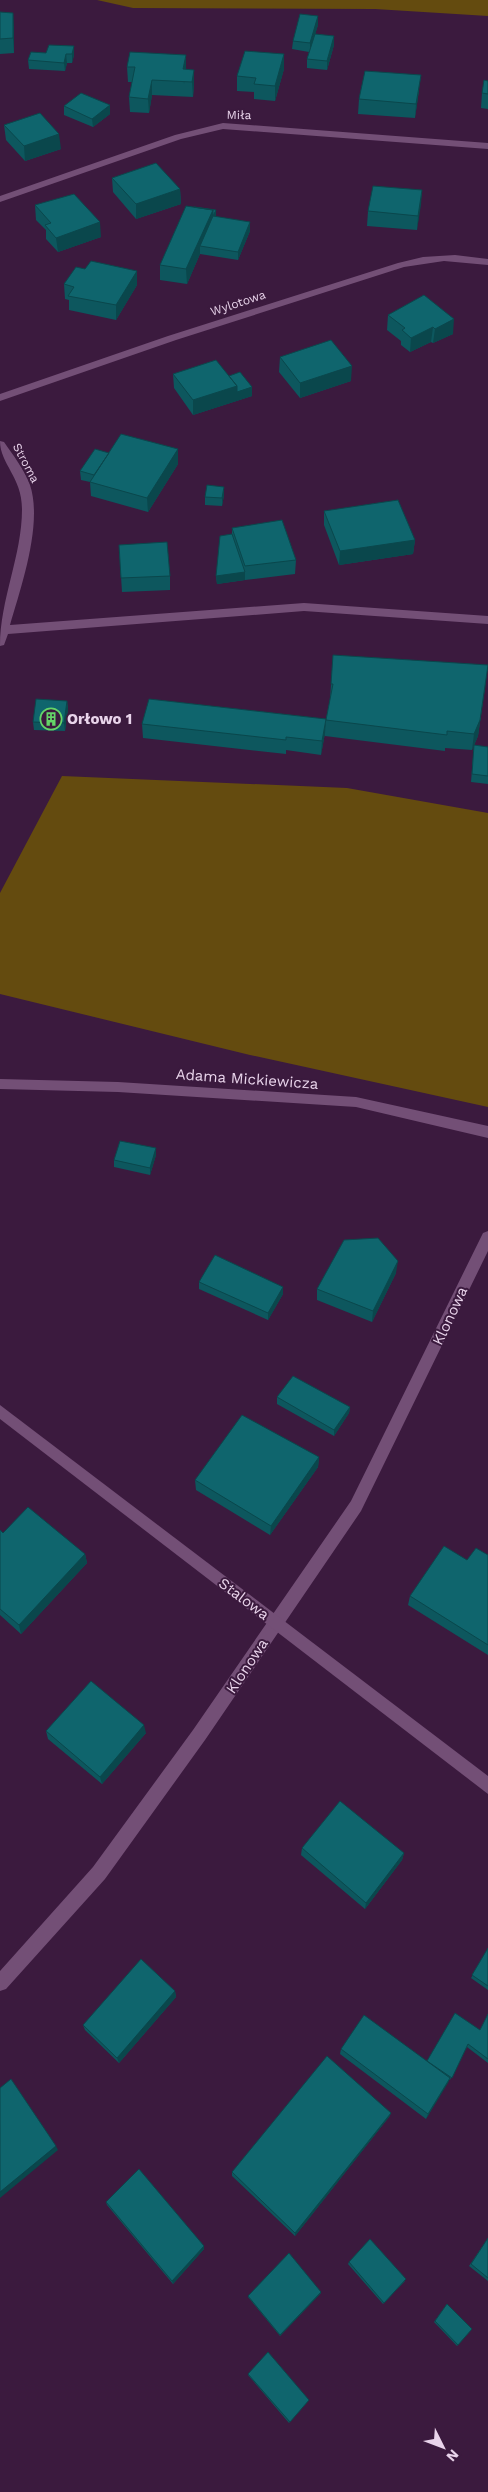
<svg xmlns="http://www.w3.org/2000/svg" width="488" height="2492" viewBox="0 0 488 2492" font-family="'Work Sans',sans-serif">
<rect width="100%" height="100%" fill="#3b1a3e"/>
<path fill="#644b0f" d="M97,0h391v16l-113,-7 -242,-1z
M62,776l285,12 141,25v294l-238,-52 -250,-61v-101z"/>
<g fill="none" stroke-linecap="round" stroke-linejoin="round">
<path fill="#734f76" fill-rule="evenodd" d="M223,123l265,20v6l-265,-20 -42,10 -181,63v-6l175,-61z
M455,255l33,4v6l-44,-4 -40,6 -228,73 -176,61v-7l168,-58 230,-73 25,-6z
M0,441l4,1c9,13 20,27 26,43 13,39 -9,102 -20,140l294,-22 184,13v8l-184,-13 -296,23 -4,11 -4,1c0,-47 22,-90 22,-137 0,-32 -22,-45 -22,-68z
M0,1079l118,3 238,15 132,29v12l-132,-31 -238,-15 -118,-3z
M488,1231v20l-127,260 -156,229 -100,139 -99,110 -6,2v-20l93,-104 100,-137 158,-229 132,-268z"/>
<path fill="#734f76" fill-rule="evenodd" d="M0,1405l488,371v18l-488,-375z"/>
</g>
<path fill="#0d575e" d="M0,12l14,15v26l-14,1z
M318,25l-3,9 19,2v9l-7,25 -20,-2v-9l2,-7 -17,-3 1,-8z
M74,46v9l-2,8h-5l-2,8 -36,-2 -1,-9 18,-7z
M284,54v15l-9,32 -21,-2v-7l-17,-1v-15z
M186,55v14l8,15 -1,13 -41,-2 -3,18 -19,-1 -1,-15 3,-15h-4l-1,-15z
M488,81v28l-7,-1 1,-15z
M419,90l-4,28 -57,-4 1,-15z
M64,106l46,8 -17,13 -29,-12z
M4,125l57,24 -36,12 -19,-21z
M112,178l68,11 1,15 -45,15 -23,-27z
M422,190l-5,40 -50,-4 1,-15z
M35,205l66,32 -43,15 -12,-13v-9l-10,-10z
M216,210v7l34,5v9l-12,29 -38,-6 -13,30 -27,-4v-15z
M85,269l52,16 -21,35 -47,-10v-10l-4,-1 -1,-15z
M424,295l29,39 -20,9 -2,-1 -21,10 -9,-7v-4l-14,-11 1,-15z
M280,357l71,24 -51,17 -21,-26z
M173,374l56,2 23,11v9l-59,19 -19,-27z
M178,464l-30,48 -57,-16 -1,-14 -9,-2 -1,-9z
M224,487v8l-2,11 -17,-1v-8z
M324,511l91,29 -2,14 -74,11 -15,-40z
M232,528l64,32 -1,14 -50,6 -28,4 -1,-8 16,-42z
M119,545l51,31v14l-48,2z
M488,665l-10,71 -6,14 -27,-2v3l-120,-15v-3l-4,22 -35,-5v4l-143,-16 -1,-14 184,-5 4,-19 1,-16z
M67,701l1,8 -3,22 -31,-1 -1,-8z
M474,745l14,2v37l-17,-2z
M156,1155l-6,20 -36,-8v-7z
M396,1273l-24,49 -55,-22v-11z
M199,1282l84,12 -15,26 -69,-31z
M277,1397l73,10 -1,6 -15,23 -57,-32z
M319,1457l-1,10 -48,68 -74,-45 -1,-10z
M0,1530l3,3 82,21 2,9 -66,71 -21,-19z
M488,1555v100l-80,-50 2,-9 57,-36z
M46,1731l100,2 -44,51 -54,-45z
M302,1848l102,5 -2,7 -37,49 -64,-54z
M488,1948v42l-17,-12z
M175,1991l1,6 -57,66 -34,-33 -2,-5z
M488,2014v49l-21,-16 -17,33h-1l-23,39 -86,-65 1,-5 86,12 53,-31z
M391,2113l-2,4 -94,119 -63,-60v-4z
M106,2202l98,47 -31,35 -66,-79z
M488,2238v43l-19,-15z
M349,2262l56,19 -22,23 -35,-40z
M321,2292v1l-41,43 -32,-39v-1z
M447,2304l11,41 -1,1 -23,-24z
M248,2374l61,26 -20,23 -41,-48z"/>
<path fill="#0a474c" d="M13,13l1,14v26l-1,-15z
M318,16v9l-8,27v-9z
M334,36v9l-7,25v-9z
M74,46v9l-2,8v-9z
M66,54l1,9 -2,8 -1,-8z
M284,54v15l-9,32v-15z
M186,55v14l-2,15 -1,-15z
M194,70v14l-1,13 -1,-15z
M421,75l-2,15 -4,28 1,-14z
M152,80v15l-3,18 -1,-14z
M110,105v9l-17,13 -1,-8z
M59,134l2,15 -36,12 -1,-15z
M180,189l1,15 -45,15v-15z
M422,190l-1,15 -4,25 1,-14z
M213,210h3v9l-16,27v8l-13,30 -1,-15z
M100,222l1,15 -43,15 -2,-14z
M250,222v9l-12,29v-8z
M137,271v14l-21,35v-15z
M454,319l-1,15 -20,9 2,-14z
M433,327l-2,15 -21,10 1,-14z
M352,366l-1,15 -51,17v-15z
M237,386l15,1v9l-59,19v-15z
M178,449v15l-30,48 -1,-14z
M224,487v8l-2,11v-8z
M415,540l-2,14 -74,11 1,-14z
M245,572v8l-28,4 -1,-8z
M486,682l-8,54 -6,14 2,-16z
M67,701l1,8 -3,22 -1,-8z
M326,719l-1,14 -4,22 1,-14z
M156,1148v7l-6,20v-7z
M398,1261l-2,12 -24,49 1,-11z
M283,1287v7l-15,26v-7z
M350,1407l-1,6 -15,23v-6z
M319,1457l-1,10 -48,68 1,-9z
M85,1554l2,9 -66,71 -2,-9z
M144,1725l2,8 -44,51 -2,-7z
M404,1853l-2,7 -37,49 1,-6z
M175,1991l1,6 -57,66 -2,-5z
M450,2078l-2,5 -22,36 2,-5z
M391,2113l-2,4 -94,119v-3z
M56,2146l2,4 -58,48v-6z
M204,2246v3l-31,35 -1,-3z
M321,2292v1l-41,43v-1z"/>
<path fill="#0f656d" stroke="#0a474c" d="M0,12l13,1v25l-13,1z
M300,14l18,2 -8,27 -17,-2z
M315,34l19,2 -7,25 -20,-2z
M49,45l25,1 -2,8h-6l-2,9 -36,-3 3,-8 15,1z
M245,51l39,3 -9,32 -21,-2 2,-6 -19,-2z
M130,52l56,3 -3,14 11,1 -2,12 -40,-2 -4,19 -19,-2 6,-30h-8z
M365,71l56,4 -5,29 -57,-5z
M484,80l4,1v13l-6,-1z
M81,93l29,12 -18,14 -28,-13z
M40,113l19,21 -35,12 -20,-21z
M156,163l24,26 -44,15 -24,-26z
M373,186l49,4 -4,26 -50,-5z
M74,194l26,28 -44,16 -11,-13 6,-2 -16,-18z
M186,206l27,4 -27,59 -26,-4z
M194,207l22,3 -3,6v-6z
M213,216l37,6 -12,30 -38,-6z
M91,261l46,10 -21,34 -48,-9 6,-9 -10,-3 12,-17 9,2z
M424,295l30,24 -19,10 -2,-2 -22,11 -9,-8 3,-2 -17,-13z
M331,340l21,26 -52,17 -20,-26z
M216,360l21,26 -44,14 -20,-26z
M240,372l12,15 -15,5v-6l-8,-10z
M121,434l57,15 -31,49 -57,-16z
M95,449l14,4 -15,22 -14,-4z
M207,485l17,2 -2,11 -17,-1z
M398,500l17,40 -75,11 -16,-40z
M282,520l14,40 -51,6 -13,-38z
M232,534l13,38 -29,4 4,-40z
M167,542l3,34 -49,2 -2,-33z
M333,655l155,10 -8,55 -6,14 -27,-3v4l-121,-15 7,-36h-2z
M36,699l31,2 -3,22 -31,-1z
M149,699l177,20 -4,22 -36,-4v3l-144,-16z
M474,745l14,2v29l-16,-2z
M120,1141l36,7 -6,20 -36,-8z
M378,1238l20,23 -25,50 -56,-22 27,-49z
M215,1255l68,32 -15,26 -69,-31z
M293,1376l57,31 -16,23 -57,-33z
M242,1415l77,42 -48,69 -76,-46z
M28,1507l57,47 -66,71 -19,-16v-79l3,3z
M444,1546l23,14 9,-12 12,7v90l-78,-49z
M91,1681l53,44 -44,52 -54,-46z
M340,1801l64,52 -38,50 -64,-55z
M488,1948v38l-16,-11z
M141,1959l34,32 -58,67 -34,-33z
M455,2013l25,17 8,-16v45l-20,-15 -16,34 -25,-17z
M364,2015l86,63 -22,36 -87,-65z
M327,2056l64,57 -96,120 -63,-61z
M11,2079l45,67 -56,46v-104z
M139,2169l65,77 -32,35 -66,-79z
M488,2238v40l-17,-14z
M370,2239l36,40 -22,24 -35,-41z
M289,2253l32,39 -41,43 -32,-39z
M447,2304l25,25 -14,16 -23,-24z
M268,2352l41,48 -19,22 -42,-48z"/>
<defs>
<g id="building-ring" transform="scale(1.125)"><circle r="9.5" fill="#3b1a3e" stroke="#64d468" stroke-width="1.5"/><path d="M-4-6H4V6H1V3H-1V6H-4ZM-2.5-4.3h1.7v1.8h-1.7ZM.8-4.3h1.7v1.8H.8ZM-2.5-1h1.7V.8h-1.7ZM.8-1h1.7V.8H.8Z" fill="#64d468"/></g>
</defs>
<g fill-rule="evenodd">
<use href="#building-ring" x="51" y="719"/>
</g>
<g text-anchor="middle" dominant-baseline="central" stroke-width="4" stroke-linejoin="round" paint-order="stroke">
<g font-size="12" fill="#e9d4eb" stroke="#3b1a3e">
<text transform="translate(239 115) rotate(1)">Miła</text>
<text transform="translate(238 303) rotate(-18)">Wylotowa</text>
<text transform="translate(26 463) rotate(62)">Stroma</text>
</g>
<g font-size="15" font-weight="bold" fill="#e9d4eb" stroke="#3b1a3e" text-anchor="start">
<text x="67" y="719">Orłowo 1</text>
</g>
<g font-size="15" fill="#e9d4eb" stroke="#3b1a3e">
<text transform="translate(247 1079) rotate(4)">Adama Mickiewicza</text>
<text transform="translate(450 1316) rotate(-65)">Klonowa</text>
<text transform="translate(244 1599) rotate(37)">Stalowa</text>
<text transform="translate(247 1666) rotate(-56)">Klonowa</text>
</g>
</g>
<g transform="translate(443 2447) rotate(132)" stroke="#3b1a3e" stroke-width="4" paint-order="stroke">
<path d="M0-4L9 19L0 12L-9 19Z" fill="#e9d4eb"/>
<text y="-8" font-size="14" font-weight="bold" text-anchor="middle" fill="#e9d4eb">N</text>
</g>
</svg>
